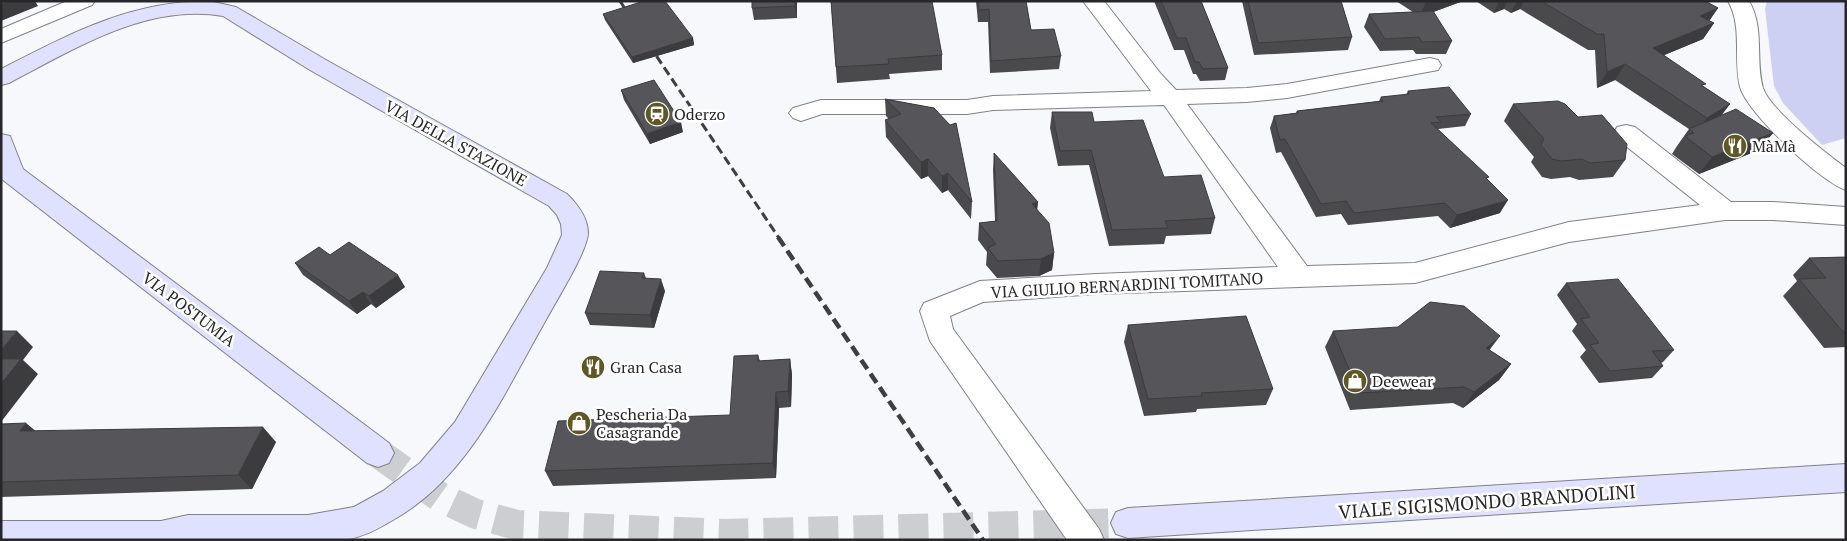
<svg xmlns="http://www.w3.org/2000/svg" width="1847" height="541" viewBox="0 0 1847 541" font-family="'PT Serif',serif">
<rect width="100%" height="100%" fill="#f7f8fc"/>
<path fill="#cdd0f3" d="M1767,1h79v137l-24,7 -39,-42 -9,-17 -9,-77z"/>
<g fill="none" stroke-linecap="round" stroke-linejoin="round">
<path stroke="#cdced2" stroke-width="30" stroke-dasharray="30 15" stroke-linecap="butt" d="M378,453l62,44 36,17 41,11 208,9 403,-11"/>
<g stroke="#818286" stroke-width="2">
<path id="street" d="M67,1h28l-3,4 -91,38v-14z
M1083,1h21l57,73 15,16 71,-2 40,-4 143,-26 8,2 3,5 -3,5 -151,28 -40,4 -60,2 120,162 108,-3 154,-41 131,-17 -83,-66 -3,-6 3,-6 9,-2 9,2 96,75h42l73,5v18l-73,-5h-48l-156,22 -154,41 -319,11 -113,8 -33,14 3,13 146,200 5,11h-37l-137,-199 -10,-30 4,-8 56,-22 116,-7 182,-7 -114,-162 -171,5 -26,4h-145l-21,7 -8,-3 -4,-5 4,-5 28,-8h146l26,-4 158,-5z
M1728,1h21c16,27 6,59 14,87 8,23 63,65 83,80v22c-25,-8 -99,-77 -106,-103 -7,-28 3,-60 -12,-86z"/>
</g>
<g stroke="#818286" stroke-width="2">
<path id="secondary" d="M209,1l27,6 90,53 241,134c10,10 21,23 21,39 0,17 -32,68 -41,85 -42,73 -78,159 -154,202 -17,10 -30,17 -49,20h-343v-19h160l27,-6h120l46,-8 29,-16 37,-28 35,-41 92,-154 15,-33 -1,-11 -4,-9 -8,-9 -239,-136 -87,-54c-76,-13 -149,33 -214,67l-8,2v-16c69,-35 129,-68 208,-68z
M1,134l9,2 13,33 366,274 5,10 -5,10 -11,4 -11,-4 -364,-283 -2,-2z
M1846,464v28l-718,46 -12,-4 -5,-11 5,-11 12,-4z"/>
</g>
<use href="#street" fill="#fff" fill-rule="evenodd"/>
<use href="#secondary" fill="#e0e1fe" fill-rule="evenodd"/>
<path stroke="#3f3f41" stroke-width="3" stroke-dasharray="9 4.5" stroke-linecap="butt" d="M620,1l11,17
M649,45l130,193"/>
<path stroke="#3f3f41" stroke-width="4.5" stroke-dasharray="11 5.5" stroke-linecap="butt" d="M778,237l205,303"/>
</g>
<path fill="#4a4a4d" d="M797,1v17l-43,2 -2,-12z
M831,1l111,54v15l-53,4 1,5 -53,4z
M976,1h50l5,29 30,26 -2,13 -69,4 -2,-51h-10z
M1154,1h47l27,67 -3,12 -25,1 -4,-7h-3l-9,-24h-10z
M1242,1h99l11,36 -4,13 -94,5z
M1396,1h67l-30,11 19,29 -6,13h-30l-3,-4 -33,1 -16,-24 5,-13 44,-2z
M1476,1h229l13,7 -9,13 5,2 -11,16 -39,16 40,32 26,17 -9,11 52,18 -14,17 -60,24 -27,-20 5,-8 12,-17 -74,-49 -18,8 -2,-38h-7l-68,-41 -9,4 -7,-4 -10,4z
M603,14l90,24 1,7 -61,18 -28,-43z
M621,90l62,42 -33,12 -26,-44z
M1408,91l63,23 -6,12 -27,3 50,51 12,33 -50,15 -12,-12 -90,9 -7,-11 -25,3 -35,-65 -5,1 -6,-25 4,-12 22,-3 1,-2 82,-10 2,-4 25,-2z
M885,99l49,9 38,94 -1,17 -23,-29 -6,3 -14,-17 -7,3 -35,-42 -1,-17 4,-1 -3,-3z
M1513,104l65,13 47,43 -12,17 -34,3 -9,-3 -19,2 -9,-2 -11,-15 3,-5 -30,-36z
M1052,112l42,10 121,96 -4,16 -45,2 -2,8 -55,2 -20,-81 -31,1 -8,-38z
M994,153l44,49 -1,7 17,44 -2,17 -13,6 -42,2 -11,-13 1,-13 -9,-12 1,-17 16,-2 -2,-51z
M330,255l75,32 -29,21 -5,-4 -14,10 -54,-39 -8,-12z
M1846,257v90l-22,1 -41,-52 14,-15 -4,-6 16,-17z
M644,273l2,5 19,13 -11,37 -64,-3 -5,-12z
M1566,283l108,67 -11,12 -2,1 2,3 -11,12 -53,5 -19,-26 6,-7 -14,-19 5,-7 -20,-29z
M1128,325l145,64 -7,16 -69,4 -1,3 -52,4 -20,-74z
M1333,331l157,19 21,14 -12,16 -36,28 -10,-5 -103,7 -25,-63z
M758,355l2,6 30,-2 2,16 -1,32 -12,1 -3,70 -223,8 -8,-15 185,-56z
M1,424l34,7 241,11 -24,47 -251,8z"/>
<path fill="#3c3c3f" d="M9,1h26l3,5 -37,15v-16z
M796,1h1v17l-2,-12z
M1426,1h37l-43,16z
M1499,1h8l-3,8 -10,4z
M1517,1h7l-4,8 -9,4z
M1718,8l-11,16 -7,-8z
M1714,23l-11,16 -60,25 10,-16z
M693,38l1,7 -61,18 -1,-6z
M1625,64l-10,16 -18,8 10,-16z
M1730,104l-12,16 -23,14 12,-16z
M681,122l2,10 -33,12 -3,-10z
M1773,133l-14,17 -60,24 13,-17z
M928,159v17l-7,3v-17z
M948,173v17l-6,3v-17z
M1508,200l-8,13 -50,15 7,-13z
M1038,202l-2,17 -4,-15z
M1054,253l-2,17 -13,6 2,-17z
M398,275l7,12 -29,21 -7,-12z
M661,279l4,12 -11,37 -4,-13z
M363,292l8,12 -14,10 -8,-13z
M17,331l16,16 -10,13 15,14 -37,48v-72z
M1500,336l-12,16 -2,-4z
M790,359l2,16 -1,32 -3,-16z
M1511,364l-12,16 -36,28 11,-16z
M776,392l3,16 -3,70 -3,-15z
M26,423l18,15 -24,-7z
M263,427l13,15 -24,47 -14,-14z"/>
<path fill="#56565a" stroke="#3c3c3f" d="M1,1h8l-8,4z
M644,1h21l28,37 -61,19 -29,-43z
M752,1h44l-1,5 -43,2z
M831,1h101l10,54 -54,4 1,5 -53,3z
M978,1h48l5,29 23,-1 7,27 -70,5 -2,-52 -10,1z
M1161,1h40l27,67 -25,1 -4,-7h-4l-9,-24h-9z
M1248,1h93l11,36 -94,6z
M1541,1h164l13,7 -18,8 14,7 -61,25 53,36 -5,1 29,19 -23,14 -82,-54 -18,8 -3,-38h-7z
M1433,11l19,30 -30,1 -3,-5 -34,2 -16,-25z
M654,80l27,42 -34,12 -26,-44z
M1449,87l22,27 -35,3 5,5 -10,1 58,54 -3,1 22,22 -51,15 -12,-12 -91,10 -8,-12 -25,3 -36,-65 -5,1 -6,-24 24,-3 -1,-2 86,-10 -2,-4 28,-3 -1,-3z
M885,99l49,9 16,17 6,-2 16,79 -24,-29 -6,3 -14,-17 -7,3 -36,-42 16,-6z
M1558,101l7,3 13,13 24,-2 25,29 -2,16 -35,3 -8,-4 -21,2 -9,-2 -11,-14 3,-6 -31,-35z
M1736,109l37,24 -61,24 -27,-21 9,-3 -5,-4z
M1052,112h40l2,10 49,-2 21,57 37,-2 14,43 -50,3 3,7 -56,2 -21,-80 -31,1z
M994,153l44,49 -6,2 17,19 5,30 -13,6 -43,2 -10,-13 8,-4 -17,-21 18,-2z
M349,242l49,33 -29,21 -6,-4 -14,9 -54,-38 24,-16 11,8z
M1846,257v74h-4l-43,-52 27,-1 -17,-20z
M600,271l44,2 -2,5 19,1 -11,36 -65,-2z
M1618,279l56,71 -22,1 11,15 -53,5 -20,-26 9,-2 -18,-24 9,-2 -24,-34z
M1430,302l34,4 36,30 -14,12 25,16 -37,28 -10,-5 -105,6 -26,-62 65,-4z
M1246,316l27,73 -72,4 1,3 -54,3 -20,-74z
M1,331h16l-16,19z
M758,355v6l32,-2 -2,32 -12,1 -3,71 -228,8 13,-50 172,-6 4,-59z
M1,359h20l-20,25z
M26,423l-6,8 243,-4 -25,48 -237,7v-58z"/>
<defs>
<g id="station-disc" transform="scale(1.25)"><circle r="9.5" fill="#605824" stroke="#fff"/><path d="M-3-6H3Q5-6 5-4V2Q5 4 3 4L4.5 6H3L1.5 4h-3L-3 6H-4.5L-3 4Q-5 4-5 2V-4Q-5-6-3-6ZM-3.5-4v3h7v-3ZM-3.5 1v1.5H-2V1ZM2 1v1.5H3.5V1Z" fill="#fff"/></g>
<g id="restaurant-disc" transform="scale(1.25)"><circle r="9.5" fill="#605824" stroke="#fff"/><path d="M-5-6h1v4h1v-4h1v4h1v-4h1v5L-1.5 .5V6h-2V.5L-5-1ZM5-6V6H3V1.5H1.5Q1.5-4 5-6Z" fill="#fff"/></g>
<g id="shop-disc" transform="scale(1.25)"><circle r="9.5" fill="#605824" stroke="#fff"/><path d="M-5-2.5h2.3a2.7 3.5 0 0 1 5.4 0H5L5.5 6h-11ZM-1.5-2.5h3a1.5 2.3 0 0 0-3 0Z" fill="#fff"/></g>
</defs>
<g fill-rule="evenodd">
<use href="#station-disc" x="657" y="114"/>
<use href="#restaurant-disc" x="1735" y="146"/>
<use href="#restaurant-disc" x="593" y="367"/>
<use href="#shop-disc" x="1355" y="381"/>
<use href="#shop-disc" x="579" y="423"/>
</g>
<g text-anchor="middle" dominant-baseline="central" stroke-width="5" stroke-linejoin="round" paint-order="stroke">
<g font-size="16" fill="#272729" stroke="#fff" text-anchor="start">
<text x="674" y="114">Oderzo</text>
<text x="1752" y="146">MàMà</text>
<text x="610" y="367">Gran Casa</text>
<text x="1372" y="381">Deewear</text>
<text x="596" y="414">Pescheria Da<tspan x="596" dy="18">Casagrande</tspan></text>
</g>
<g font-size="16" fill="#272729" stroke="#fff">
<text transform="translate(456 143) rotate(29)">VIA DELLA STAZIONE</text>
<text transform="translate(1127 285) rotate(-3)">VIA GIULIO BERNARDINI TOMITANO</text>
<text transform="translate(189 309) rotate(37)">VIA POSTUMIA</text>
</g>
<g font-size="19" fill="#272729" stroke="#fff">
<text transform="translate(1487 501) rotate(-4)">VIALE SIGISMONDO BRANDOLINI</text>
</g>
</g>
<rect width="1847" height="541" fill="none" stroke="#272729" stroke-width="5"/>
</svg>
